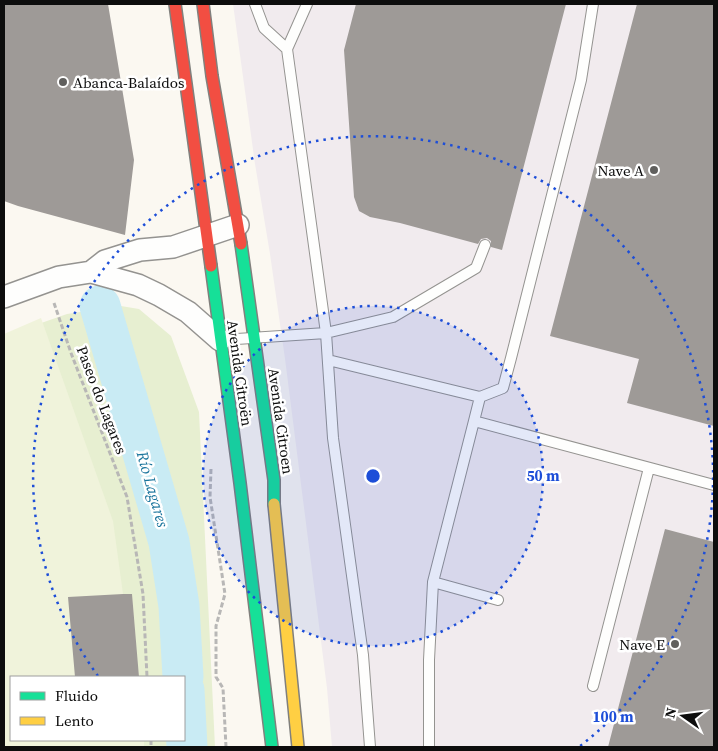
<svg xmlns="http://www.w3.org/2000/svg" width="718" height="751" viewBox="0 0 718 751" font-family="'Source Serif 4',serif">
<rect width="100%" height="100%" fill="#fbf8f1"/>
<path fill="#f1ebee" d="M233,4h481v743h-382l-5,-59 -42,-329 -15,-105 -15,-90z"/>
<path fill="#e7efd1" d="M121,306l18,3 32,27 28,76 16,335h-148l-1,-7h118v-63h-123l-57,-341 63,-22z"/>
<path fill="#f0f3db" d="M41,318l72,203 10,73h9l7,83h-128v63h133v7h-140v-413z"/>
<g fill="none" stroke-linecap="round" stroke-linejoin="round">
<path stroke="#c9ebf4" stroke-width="41" d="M100,306l69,236 10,64 4,71
M184,690l3,57"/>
</g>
<path fill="#9e9a97" d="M4,4h104l26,156 -9,75 -107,-29 -14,-5z
M356,4h210l-64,246 -11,-3v-6l-4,-3 -6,1 -3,5 -78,-21 -30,-6 -11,-6 -5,-14 -10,-147z
M637,4h77v422l-87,-23 12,-44 -89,-23z
M665,529l49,13v205h-106z
M123,594h9l7,83h-64l-7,-80z"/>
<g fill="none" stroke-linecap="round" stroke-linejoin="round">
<g stroke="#949390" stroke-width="12">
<path id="lane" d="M255,4l9,24 23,21
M307,4l-20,45 39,284 7,105 30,217 7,92
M593,4l-12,76 -70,278 -8,30 -23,9 -6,24 240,64
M221,340l105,-7 67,-16 83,-49 9,-23
M328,360l152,37
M474,421l-41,161 65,18
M593,686l56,-218
M429,747v-87l4,-78"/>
</g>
<g stroke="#949390" stroke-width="24">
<path id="street" d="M91,272l14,-11 35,-11 33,-3 65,-22
M4,297l55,-20 32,-5 47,13 21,10 29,17 32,28"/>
</g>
<g stroke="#81807d" stroke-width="14">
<path id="fast" d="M241,244l33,236v24
M211,266l29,217 32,264"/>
</g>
<g stroke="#81807d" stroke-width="14">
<path id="slow" d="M274,504l24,243"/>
</g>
<g stroke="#81807d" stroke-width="14">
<path id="jam" d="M175,4l36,262
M203,4l9,72 29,168"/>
</g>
<path stroke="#b8b7b6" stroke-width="3" stroke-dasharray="5 2.5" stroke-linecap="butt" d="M54,303l17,50 56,144 16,97 4,83
M211,469l-1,28 15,97 -9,32v51l7,11 3,59
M151,740v7"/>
<use href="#lane" stroke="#fefefd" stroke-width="10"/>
<use href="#street" stroke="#fefefd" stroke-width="21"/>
<use href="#fast" stroke="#16e098" stroke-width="11"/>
<use href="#slow" stroke="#ffcf43" stroke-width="11"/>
<use href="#jam" stroke="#f24e42" stroke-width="11"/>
</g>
<circle cx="373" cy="476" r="170" fill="#1d4ed8" fill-opacity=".12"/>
<g fill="none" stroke="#1d4ed8" stroke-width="2.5" stroke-dasharray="2.5 5">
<circle cx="373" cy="476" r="170"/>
<path d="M98 676A340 340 0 1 1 580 746"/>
</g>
<g fill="#605f5d" stroke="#fff" stroke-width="2">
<circle cx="63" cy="82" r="5"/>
<circle cx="654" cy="170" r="5"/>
<circle cx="675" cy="644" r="5"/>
</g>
<g text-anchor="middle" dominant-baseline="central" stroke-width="5" stroke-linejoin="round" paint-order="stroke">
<g font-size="15" fill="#0d0d0d" stroke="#fff" text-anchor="end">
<text x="73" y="82" text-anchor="start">Abanca-Balaídos</text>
<text x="644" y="170">Nave A</text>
<text x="665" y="644">Nave E</text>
</g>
<g font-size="15" fill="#0d0d0d" stroke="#fff">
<text transform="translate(240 373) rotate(82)">Avenida Citroën</text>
<text transform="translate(102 400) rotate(69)">Paseo do Lagares</text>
<text transform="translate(281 421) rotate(82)">Avenida Citroen</text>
</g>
<g font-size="16" font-style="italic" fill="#19749c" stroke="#fff">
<text transform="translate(153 489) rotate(74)">Río Lagares</text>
</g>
</g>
<circle cx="373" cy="476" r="8" fill="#1d4ed8" stroke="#fff" stroke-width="2.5"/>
<g font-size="15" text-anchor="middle" font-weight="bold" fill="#1d4ed8" stroke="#fff" stroke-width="5" stroke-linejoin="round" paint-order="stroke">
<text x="543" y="481">50 m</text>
<text x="613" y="722">100 m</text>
</g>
<rect width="718" height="751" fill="none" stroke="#0d0d0d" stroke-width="10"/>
<rect x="10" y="676" width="175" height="65" fill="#ffffff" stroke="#9e9e9e"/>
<rect x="20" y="692" width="25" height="8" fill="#16e098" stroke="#9e9e9e"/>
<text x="55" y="701" font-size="15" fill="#0d0d0d">Fluido</text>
<rect x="20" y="717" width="25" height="8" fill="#ffcf43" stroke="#9e9e9e"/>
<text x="55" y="726" font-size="15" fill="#0d0d0d">Lento</text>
<g transform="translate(683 716) rotate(284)" stroke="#ffffff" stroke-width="4" paint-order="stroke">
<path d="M0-4L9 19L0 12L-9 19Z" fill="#0d0d0d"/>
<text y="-8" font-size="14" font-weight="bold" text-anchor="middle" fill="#0d0d0d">N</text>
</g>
</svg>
